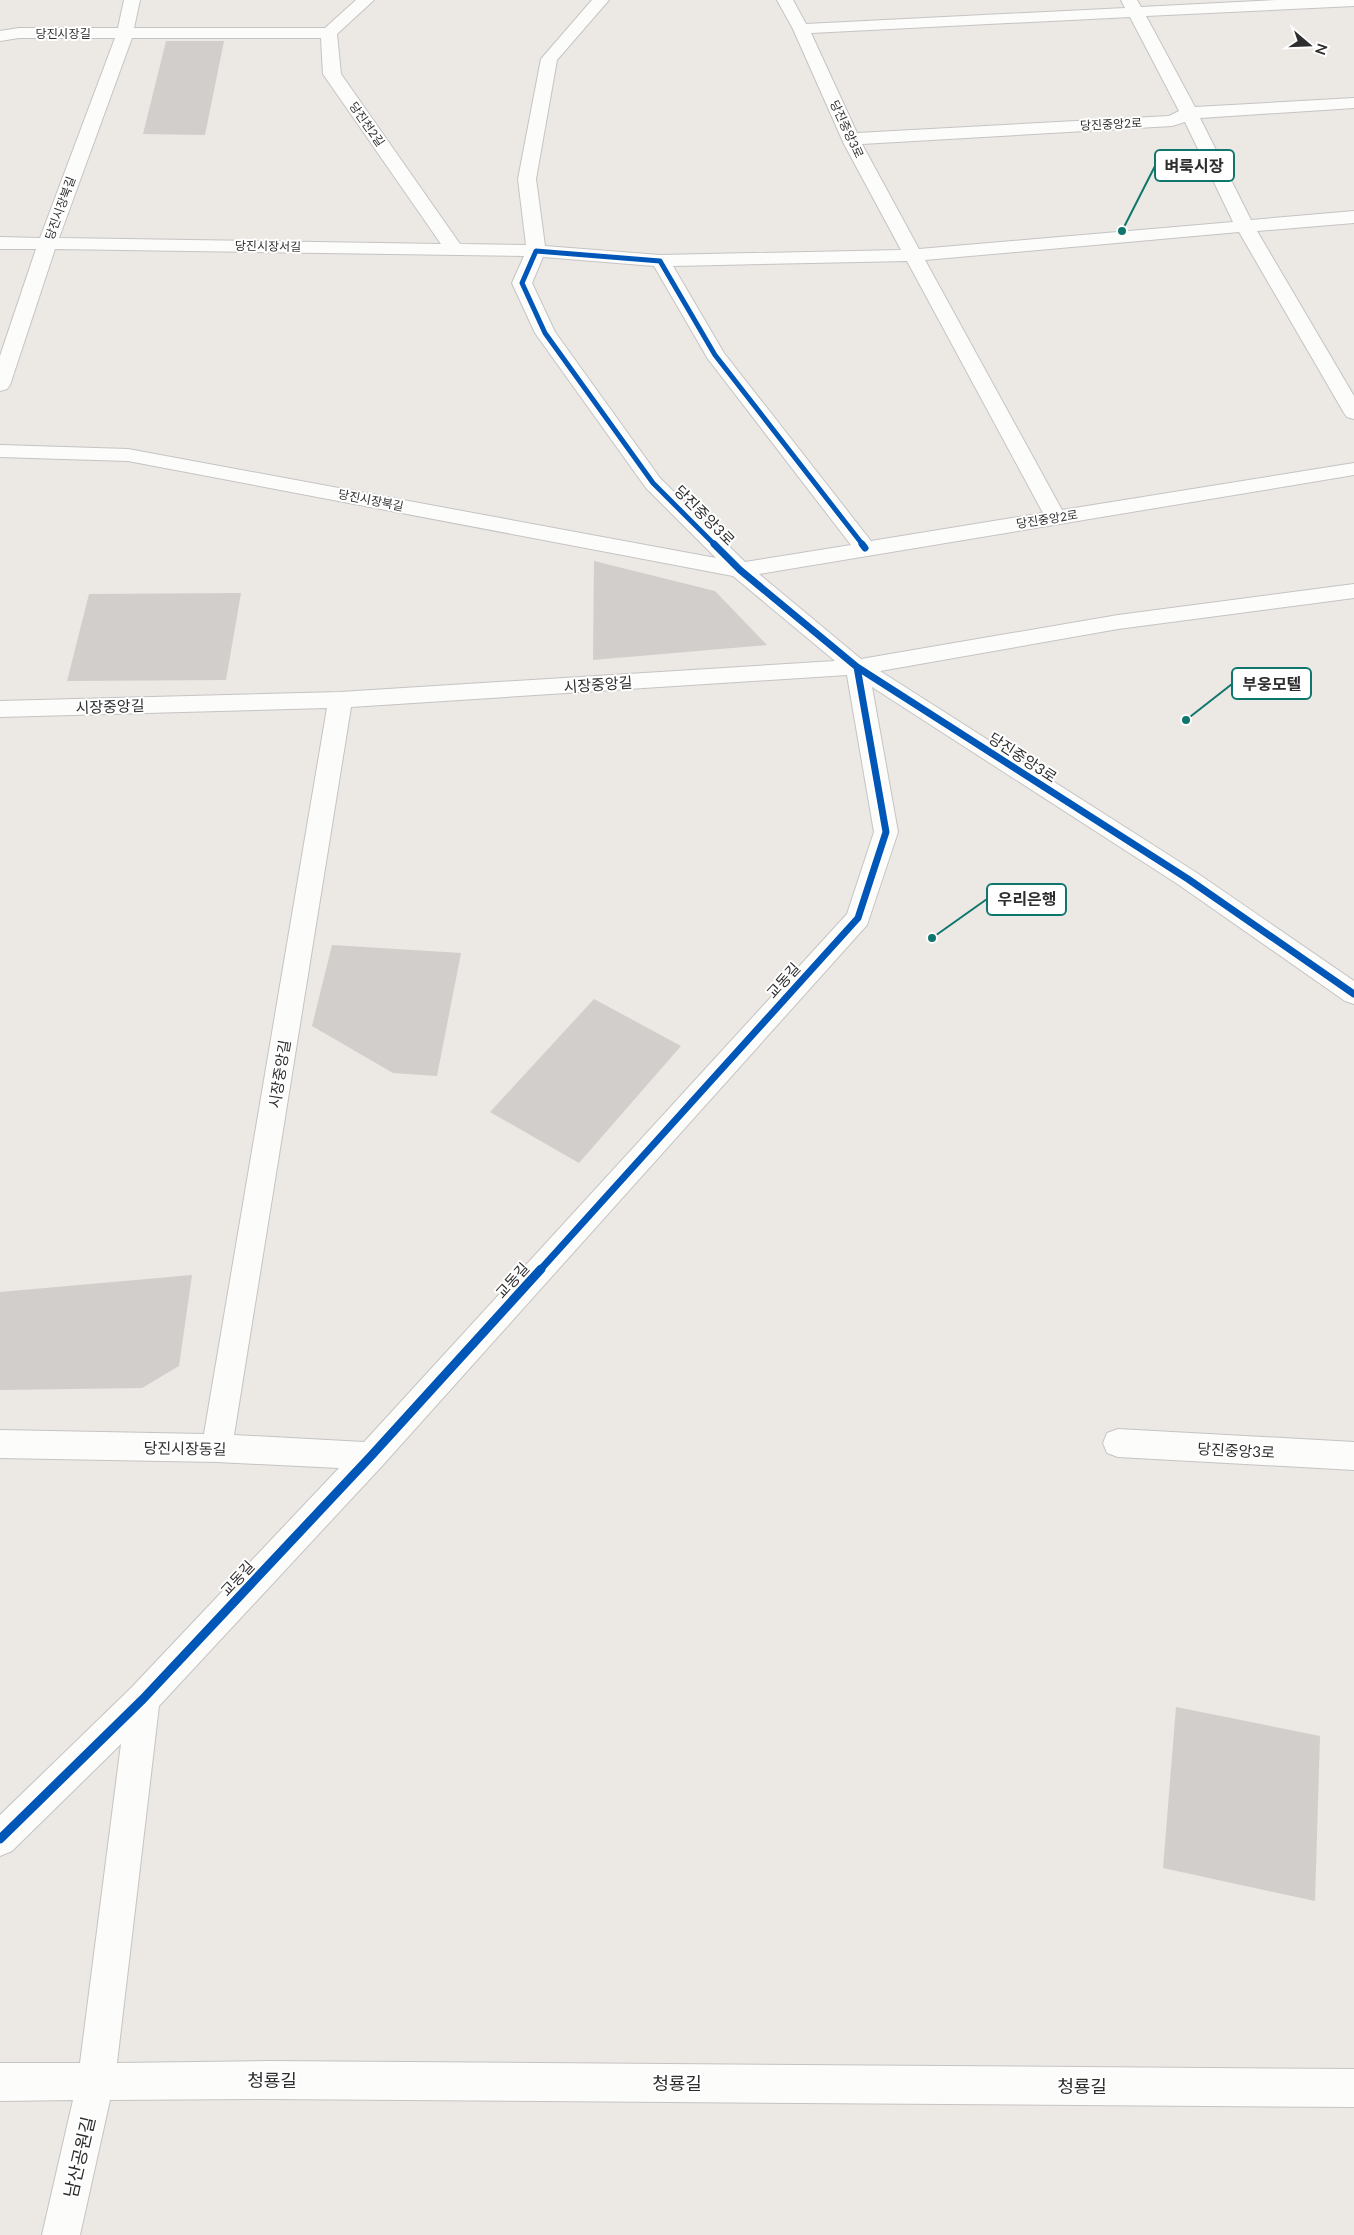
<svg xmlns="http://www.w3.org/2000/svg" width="1354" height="2235" viewBox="0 0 1354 2235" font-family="Lato,'Noto Sans KR',sans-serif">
<rect width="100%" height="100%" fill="#ece8e4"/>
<path fill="#d1cecb" d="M166,41h58l-19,94 -62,-1z
M594,561l121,30 52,54 -174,15z
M241,593l-15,87 -159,1 22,-87z
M332,945l129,8 -24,123 -44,-3 -81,-47z
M594,999l87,47 -102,117 -89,-51z
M192,1275l-13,91 -37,22 -142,2v-98z
M1176,1707l144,29 -5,165 -152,-33z"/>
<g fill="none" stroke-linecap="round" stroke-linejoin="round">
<g stroke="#c5c4c5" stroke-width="2">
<path id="street" d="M124,0h16l-6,28h191l31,-28h18l-37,34 4,40 119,170 66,1 -8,-66 23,-120 51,-59h17l-52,60 -21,119 9,67 115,9 241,-5 -57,-106 -51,-115 -16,-29h16l13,24 319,-16 -4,-8h16l4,7 136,-7h77v6l-208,10 49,91 159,-9v10l-154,10 51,102 103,-9v12l-97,8 97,165v23l-7,-2 -3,-4 -105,-181 -314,28 137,250 292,-47v12l-595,99 102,85 257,-44 236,-31v14l-236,31 -238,42 317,202 157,108v23l-9,-3 -166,-116 -307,-198 26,145 -31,93 -485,541 -223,240 -42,357 150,-2 1087,8v38l-1087,-8 -157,1 -30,135h-38l31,-135 -73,1v-38h80l41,-319 -109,107 -12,5v-41l131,-127 208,-220 -122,-6 -217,-4v-28l204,4 123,-726 -327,9v-16l340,-9 495,-31 -102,-85 -605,-115 -128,-4v-12l128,4 588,109 -70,-70 -111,-155 -23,-50 12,-27 -469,-7 -45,136 -3,4 -7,2v-35l36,-107h-36v-12l40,1 75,-200h-96l-19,3v-10l19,-3h99zM1130,17l49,94 -10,5 -312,17 -46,-100zM132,38h189l2,36 118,170 -382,-6zM1185,122l48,100 -314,27 -57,-105 310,-18zM543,257l111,9 54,93 143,186 -106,17 -85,-84 -105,-146 -23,-49zM907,261l136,252 -172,28 -147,-188 -51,-87zM847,675l27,157 -27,82 -483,528 -130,-7 117,-728z
M1118,1429l236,13v28l-236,-13 -11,-4 -4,-10 4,-10z"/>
</g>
<use href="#street" fill="#fcfcfb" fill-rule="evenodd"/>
<g stroke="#fff" stroke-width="7">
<path id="cycleway-far2" d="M715,545l-62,-62 -108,-150 -23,-50 14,-32 124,10 55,94 148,190"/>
</g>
<g stroke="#fff" stroke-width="10">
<path id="cycleway-far1" d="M714,544l26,26 117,97 331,212 166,115
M862,544l3,4
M540,1270l318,-352 28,-86 -29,-165"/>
</g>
<g stroke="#fff" stroke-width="12">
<path id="cycleway" d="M0,1839l143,-140 228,-243 170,-187"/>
</g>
<use href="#cycleway-far2" stroke="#0057b8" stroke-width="5"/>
<use href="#cycleway-far1" stroke="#0057b8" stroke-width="7"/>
<use href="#cycleway" stroke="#0057b8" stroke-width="9"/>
</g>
<g text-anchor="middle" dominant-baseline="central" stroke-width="4" stroke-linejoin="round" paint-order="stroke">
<g font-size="12" fill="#2e2e2e" stroke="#fff">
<text x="63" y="33">당진시장길</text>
<text transform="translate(367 124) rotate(55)">당진천2길</text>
<text transform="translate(1111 124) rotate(-3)">당진중앙2로</text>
<text transform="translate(847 129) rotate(65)">당진중앙3로</text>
<text transform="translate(60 208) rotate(-70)">당진시장북길</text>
<text transform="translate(268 246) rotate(1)">당진시장서길</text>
<text transform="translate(371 500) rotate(11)">당진시장북길</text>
<text transform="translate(1047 519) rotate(-9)">당진중앙2로</text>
</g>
<g font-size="15" fill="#2e2e2e" stroke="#fff">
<text transform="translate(705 515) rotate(45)">당진중앙3로</text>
<text transform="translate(598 684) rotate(-4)">시장중앙길</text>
<text transform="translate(110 706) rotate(-2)">시장중앙길</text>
<text transform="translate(1023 757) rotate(33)">당진중앙3로</text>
<text transform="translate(783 980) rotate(-48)">교동길</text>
<text transform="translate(279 1074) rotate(-81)">시장중앙길</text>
<text transform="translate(512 1280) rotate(-48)">교동길</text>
<text transform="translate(185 1448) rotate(1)">당진시장동길</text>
<text transform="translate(1236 1450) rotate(3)">당진중앙3로</text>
<text transform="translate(237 1578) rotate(-47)">교동길</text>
</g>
<g font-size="18" fill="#2e2e2e" stroke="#fff">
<text x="272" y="2080">청룡길</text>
<text x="677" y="2083">청룡길</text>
<text x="1082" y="2086">청룡길</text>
<text transform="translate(79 2157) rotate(-77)">남산공원길</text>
</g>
</g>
<path fill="none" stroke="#0f766e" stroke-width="2" d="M1122 231L1155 166M1186 720L1232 684M932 938L987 899"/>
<g fill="#0f766e" stroke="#fff" stroke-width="2">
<circle cx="1122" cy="231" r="5"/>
<circle cx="1186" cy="720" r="5"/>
<circle cx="932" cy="938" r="5"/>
</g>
<g fill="#fff" stroke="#0f766e" stroke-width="2">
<rect x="1155" y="150" width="79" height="31" rx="5"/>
<rect x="1232" y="668" width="79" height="31" rx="5"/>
<rect x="987" y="884" width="79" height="31" rx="5"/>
</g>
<g font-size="16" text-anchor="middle" font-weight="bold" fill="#2e2e2e">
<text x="1194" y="172">벼룩시장</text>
<text x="1272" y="690">부웅모텔</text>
<text x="1027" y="905">우리은행</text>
</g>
<g transform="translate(1309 45) rotate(109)" stroke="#ffffff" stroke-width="4" paint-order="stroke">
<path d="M0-4L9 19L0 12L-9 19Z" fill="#2e2e2e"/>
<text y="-8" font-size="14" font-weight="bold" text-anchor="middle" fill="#2e2e2e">N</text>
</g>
</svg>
